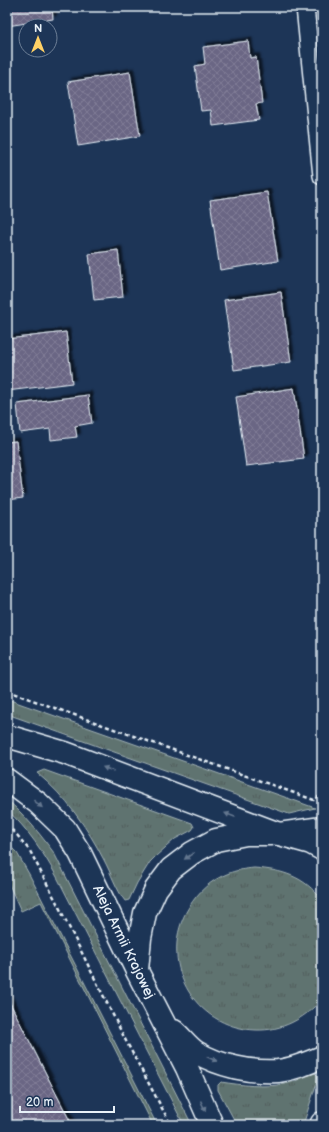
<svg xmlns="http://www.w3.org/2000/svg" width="329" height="1132" viewBox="0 0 329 1132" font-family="'Balsamiq Sans',sans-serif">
<defs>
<pattern id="grass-tufts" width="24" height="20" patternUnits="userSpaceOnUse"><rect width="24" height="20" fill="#5e736f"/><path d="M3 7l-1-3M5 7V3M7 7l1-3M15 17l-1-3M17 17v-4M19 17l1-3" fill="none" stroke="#515b5b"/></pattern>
<pattern id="building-cross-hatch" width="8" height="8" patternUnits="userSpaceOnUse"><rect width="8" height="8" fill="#6b6684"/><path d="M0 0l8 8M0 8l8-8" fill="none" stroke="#807c96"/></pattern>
<filter id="shadow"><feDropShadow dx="3.5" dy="-3.5" stdDeviation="1" flood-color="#0009"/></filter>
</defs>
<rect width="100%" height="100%" fill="#1d3557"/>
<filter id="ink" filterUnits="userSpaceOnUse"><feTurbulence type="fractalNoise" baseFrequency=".025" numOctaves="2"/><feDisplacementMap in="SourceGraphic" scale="8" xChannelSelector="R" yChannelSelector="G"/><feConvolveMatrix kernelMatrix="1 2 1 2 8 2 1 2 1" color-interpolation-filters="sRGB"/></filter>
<g filter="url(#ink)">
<path fill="url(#grass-tufts)" stroke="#a3b2b4" d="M7,699l286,101 22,8 -26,6 -282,-100z
M44,770l148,53 2,4 -2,3 -17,9 -19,17 -6,6 -13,21 -8,17 -4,1c-9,-12 -14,-28 -21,-41 -17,-33 -38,-63 -67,-87z
M7,800c18,15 33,34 47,53l138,272h-8l-127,-248c-14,-25 -29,-48 -50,-67z
M7,843l10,10 12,21 128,251h-4l-112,-223 -20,9 -14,-31z
M254,868c28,2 50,8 68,32v99c-18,20 -40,32 -66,31 -63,-2 -100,-70 -67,-123 9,-15 22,-27 38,-33 9,-4 18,-5 27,-6z
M314,1072l4,4 -1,6 -14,43h-66l-19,-35v-5l3,-3c19,3 45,6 63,2 11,-2 20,-7 30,-12z"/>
<path fill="url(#building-cross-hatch)" stroke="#e8f1f8" filter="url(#shadow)" d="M7,7h45l1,12 -46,7z
M248,41l2,17 6,-1 6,46 -6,1 3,16 -46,6 -2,-16 -10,1 -6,-45 10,-2 -2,-17z
M130,72l10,64 -62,10 -10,-64z
M267,192l11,69 -58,9 -10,-70z
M118,250l5,47 -29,3 -5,-46z
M281,292l10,70 -57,8 -10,-70z
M66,332l6,51 -65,8v-52z
M294,388l10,71 -58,7 -10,-69z
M88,395l4,28 -17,3 2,11 -26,3 -1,-11 -30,4 -3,-29z
M16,441l7,57 -16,2v-58z
M7,997l65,128h-65z"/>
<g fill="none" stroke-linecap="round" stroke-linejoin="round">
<g stroke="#e8f1f8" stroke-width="20">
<path id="lane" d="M305,7l17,169"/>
</g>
<g stroke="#e8f1f8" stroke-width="25">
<path id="street" d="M279,834l43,-6"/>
</g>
<g stroke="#e8f1f8" stroke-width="25">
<path id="secondary" d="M7,736l58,17 214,81 32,9 11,6
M7,780l31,23 27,26 15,24 57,118 50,97 25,57
M137,970l3,-32 5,-25 11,-24 15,-20 21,-16 24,-13 30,-6h25
M174,1031c7,6 14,16 22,21 23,14 56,21 82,19 16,-2 30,-8 44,-14
M321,1125l1,-2"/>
</g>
<path stroke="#e8f1f8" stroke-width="2.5" stroke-dasharray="4 3" stroke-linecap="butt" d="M7,691l307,109 8,-5
M7,825l10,10 13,16 27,52 69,138 45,84"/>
<use href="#lane" stroke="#1d3557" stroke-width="17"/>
<use href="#street" stroke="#1d3557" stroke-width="22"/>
<use href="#secondary" stroke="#1d3557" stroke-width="22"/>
</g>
<defs><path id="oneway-solid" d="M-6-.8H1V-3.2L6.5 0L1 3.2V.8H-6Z"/></defs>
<g fill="#64778f">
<use href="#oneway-solid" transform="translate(108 769) rotate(-160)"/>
<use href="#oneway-solid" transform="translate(38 804) rotate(41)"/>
<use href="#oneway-solid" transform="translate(230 815) rotate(-159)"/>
<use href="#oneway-solid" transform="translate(189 856) rotate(145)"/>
<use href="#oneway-solid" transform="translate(212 1059) rotate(24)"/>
<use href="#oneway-solid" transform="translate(203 1106) rotate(66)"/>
</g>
</g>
<g text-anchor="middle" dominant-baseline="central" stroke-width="4" stroke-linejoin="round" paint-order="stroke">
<g font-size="14" fill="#e8f1f8" stroke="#1d3557">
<text transform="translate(124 942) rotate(64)">Aleja Armii Krajowej</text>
</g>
</g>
<rect width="329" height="1132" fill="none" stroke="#1d3557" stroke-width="24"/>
<rect x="12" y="12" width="305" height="1108" fill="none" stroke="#e8f1f8" stroke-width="1.5" filter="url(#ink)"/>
<g transform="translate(38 38)"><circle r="19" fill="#1d3557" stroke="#6e8097"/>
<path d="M0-3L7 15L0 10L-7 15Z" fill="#ffd166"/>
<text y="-6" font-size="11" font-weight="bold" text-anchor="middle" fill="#e8f1f8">N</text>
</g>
<path d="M20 1106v6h94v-6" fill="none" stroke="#e8f1f8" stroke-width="2"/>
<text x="26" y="1106" font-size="12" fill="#e8f1f8" stroke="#1d3557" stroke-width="3" paint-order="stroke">20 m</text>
</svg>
